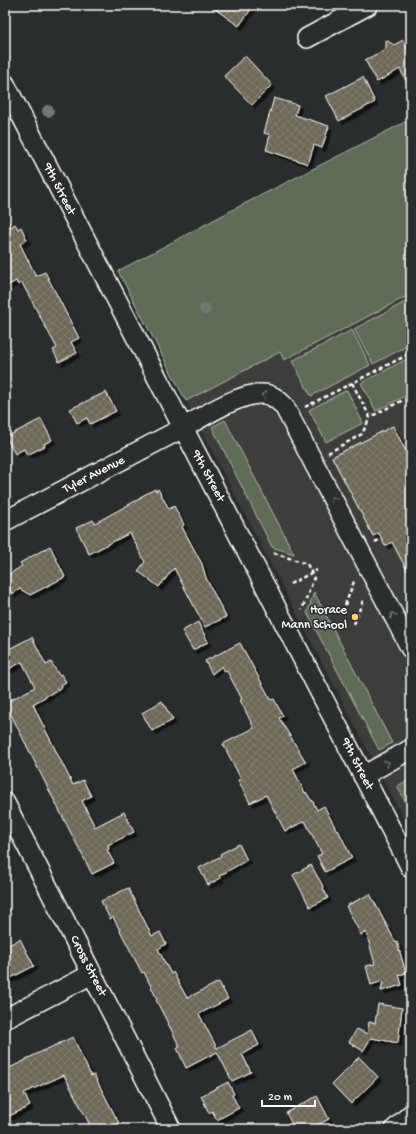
<svg xmlns="http://www.w3.org/2000/svg" width="416" height="1134" viewBox="0 0 416 1134" font-family="'Gochi Hand',sans-serif">
<defs>
<pattern id="building-cross-hatch" width="8" height="8" patternUnits="userSpaceOnUse"><rect width="8" height="8" fill="#6e6757"/><path d="M0 0l8 8M0 8l8-8" fill="none" stroke="#847e70"/></pattern>
<filter id="shadow"><feDropShadow dx="3.5" dy="3.5" stdDeviation="0" flood-color="#0009"/></filter>
</defs>
<rect width="100%" height="100%" fill="#2a2d2e"/>
<filter id="ink" filterUnits="userSpaceOnUse"><feTurbulence type="fractalNoise" baseFrequency=".025" numOctaves="2"/><feDisplacementMap in="SourceGraphic" scale="8" xChannelSelector="R" yChannelSelector="G"/><feConvolveMatrix kernelMatrix="1 2 1 2 8 2 1 2 1" color-interpolation-filters="sRGB"/></filter>
<g filter="url(#ink)">
<path fill="#3e3e3a" d="M411,119v714l-293,-562 120,-64z"/>
<path fill="#5f6c54" stroke="#afb6aa" d="M411,119v175l-127,66 -4,-8 -94,49 -68,-130 120,-64z
M411,299v45l-38,20 -19,-35z
M352,330l18,35 -59,31 -19,-35z
M411,357v36l-35,18 -15,-28z
M347,390l16,33 -37,19 -17,-32z
M225,420l69,134 -22,-7 -60,-120z
M314,592l78,151 -13,7 -72,-137z
M411,779v33l-14,-26z"/>
<path fill="url(#building-cross-hatch)" stroke="#fff" filter="url(#shadow)" d="M209,5h45l-15,21z
M386,40l8,5 9,-5 8,16v34l-11,-21 -23,13 -12,-22 21,-11z
M245,56l27,29 -20,20 -28,-29z
M363,77l12,25 -36,19 -13,-25z
M274,98l24,7 -3,10 34,11 -7,22 -8,-3 -6,19 -42,-14 4,-15 -6,-2z
M5,215l6,12 4,-3 3,5 3,-2 6,13 -7,4 16,32 9,-4 34,66 -8,4 6,11 -18,9 -6,-12 4,-2 -35,-65 -4,2 -2,-4 -11,6z
M106,392l10,19 -26,13 -3,-6 -10,5 -7,-14z
M41,419l11,21 -8,4 1,2 -18,9 -3,-6 -9,5 -9,-17z
M393,426l18,35v117l-19,-36 -7,4 -6,-13 -6,3 -41,-79z
M155,489l1,2 2,-2 11,20 5,-3 10,19 -2,2 20,37 4,14 20,39 -21,10 -31,-59 -15,19 -21,-16 7,-9 -15,-29 -41,21 -13,-26 17,-8 2,3 46,-25 -1,-1z
M50,546l15,31 -35,18 -10,-6 -8,5 -7,-17 17,-11 -2,-3z
M198,622l10,20 -15,8 -11,-19z
M32,637l14,28 5,-3 8,13 2,-1 5,8 -5,3 1,2 -29,17 6,13 34,68 10,-5 8,16 -9,5 13,26 29,-15 10,20 -26,13 1,4 -2,1 7,13 -22,11 -40,-78 -47,-93 30,-16 -13,-25 -17,9v-20z
M240,643l31,57 3,-1 9,17 -4,2 27,44 -13,7 12,24 1,-1 5,8h1l5,10 7,-4 13,25 1,-1 14,28 -27,14 -8,-16 5,-2 -17,-33 -20,10 -19,-36 -16,8 -12,-23 3,-1 -18,-35 31,-16 -14,-28 2,-1 -15,-28 -2,1 -3,-6 -10,8 -7,-13z
M162,701l11,19 -21,11 -10,-18z
M239,844l8,16 -28,16 2,2 -13,7 -9,-17 22,-12 -1,-2z
M311,865l13,23h-1l5,10 -18,9 -17,-32z
M128,888l24,48 8,-4 6,12 -8,5 13,25 2,-2 14,26 32,-16 9,17 -29,15 18,34 35,-18 7,15 -17,9 9,18 -19,9 -15,-29 -31,16 -9,-20 3,-1 -24,-47 1,-1 -13,-27 -2,1 -29,-56 -3,2 -9,-18z
M370,894l26,49 1,-1 9,31 -7,2 3,10 -21,6 2,-10 -12,4 -5,-19 9,-2 -9,-32 -5,3 -15,-29z
M20,939l14,27 -29,15v-34z
M378,1004l24,4 -4,35 -27,-5 -8,13 -14,-9 8,-13 10,5 2,-12 6,1z
M73,1037l18,39 3,-1 28,54h-30l-28,-54 -40,18 6,13 -25,12v-48l21,-10v-1z
M359,1057l19,20 -27,27 -19,-20z
M228,1082l6,12 -2,1 7,13 -22,12 -5,-9 -3,2 -8,-17z
M317,1096l12,23 -19,10h-15l-9,-16z"/>
<g fill="none" stroke-linecap="round" stroke-linejoin="round">
<g stroke="#fff" stroke-width="22">
<path id="minor" d="M307,38l61,-33
M5,84l406,784
M5,521l178,-93c19,-11 58,-36 80,-34 9,0 15,6 21,12l127,243
M363,776l48,-27
M5,803l166,326
M5,1019l87,-45
M395,1129l16,-15"/>
</g>
<path stroke="#fff" stroke-width="2.5" stroke-dasharray="4 3" stroke-linecap="butt" d="M352,383l18,34 41,-21
M305,407l106,-54
M328,453l34,-19 8,-17
M375,542l6,-3
M274,553l33,11 7,14 -12,32
M290,584l27,-14
M345,605l10,-26
M354,624l10,-26"/>
<use href="#minor" stroke="#2a2d2e" stroke-width="19"/>
</g>
<g fill="#737872">
<circle cx="48" cy="111" r="6"/>
<circle cx="205" cy="309" r="6"/>
</g>
<defs><path id="oneway-chevron" d="M-2-3.5L2.5 0L-2 3.5" fill="none" stroke-width="1.6" stroke-linecap="round" stroke-linejoin="round"/></defs>
<g stroke="#6a6c6d">
<use href="#oneway-chevron" transform="translate(264 395) rotate(-173)"/>
<use href="#oneway-chevron" transform="translate(333 499) rotate(-117)"/>
<use href="#oneway-chevron" transform="translate(393 615) rotate(-117)"/>
<use href="#oneway-chevron" transform="translate(387 763) rotate(-30)"/>
</g>
</g>
<circle fill="#ffd166" stroke="#2a2d2e" stroke-width="1.5" cx="355" cy="617" r="4"/>
<g text-anchor="middle" dominant-baseline="central" stroke-width="3" stroke-linejoin="round" paint-order="stroke">
<g font-size="13" fill="#fff" stroke="#2a2d2e">
<text transform="translate(59 189) rotate(63)">9th Street</text>
<text transform="translate(94 475) rotate(-27)">Tyler Avenue</text>
<text transform="translate(208 476) rotate(62)">9th Street</text>
<text transform="translate(357 764) rotate(63)">9th Street</text>
<text transform="translate(88 966) rotate(63)">Cross Street</text>
</g>
<g font-size="13" fill="#fff" stroke="#2a2d2e" text-anchor="end">
<text x="347" y="610">Horace<tspan x="347" dy="15">Mann School</tspan></text>
</g>
</g>
<rect width="416" height="1134" fill="none" stroke="#2a2d2e" stroke-width="20"/>
<rect x="10" y="10" width="396" height="1114" fill="none" stroke="#fff" stroke-width="1.5" filter="url(#ink)"/>
<path d="M262 1100v6h53v-6" fill="none" stroke="#ffffff" stroke-width="2"/>
<text x="268" y="1100" font-size="12" fill="#ffffff" stroke="#2a2d2e" stroke-width="3" paint-order="stroke">20 m</text>
</svg>
